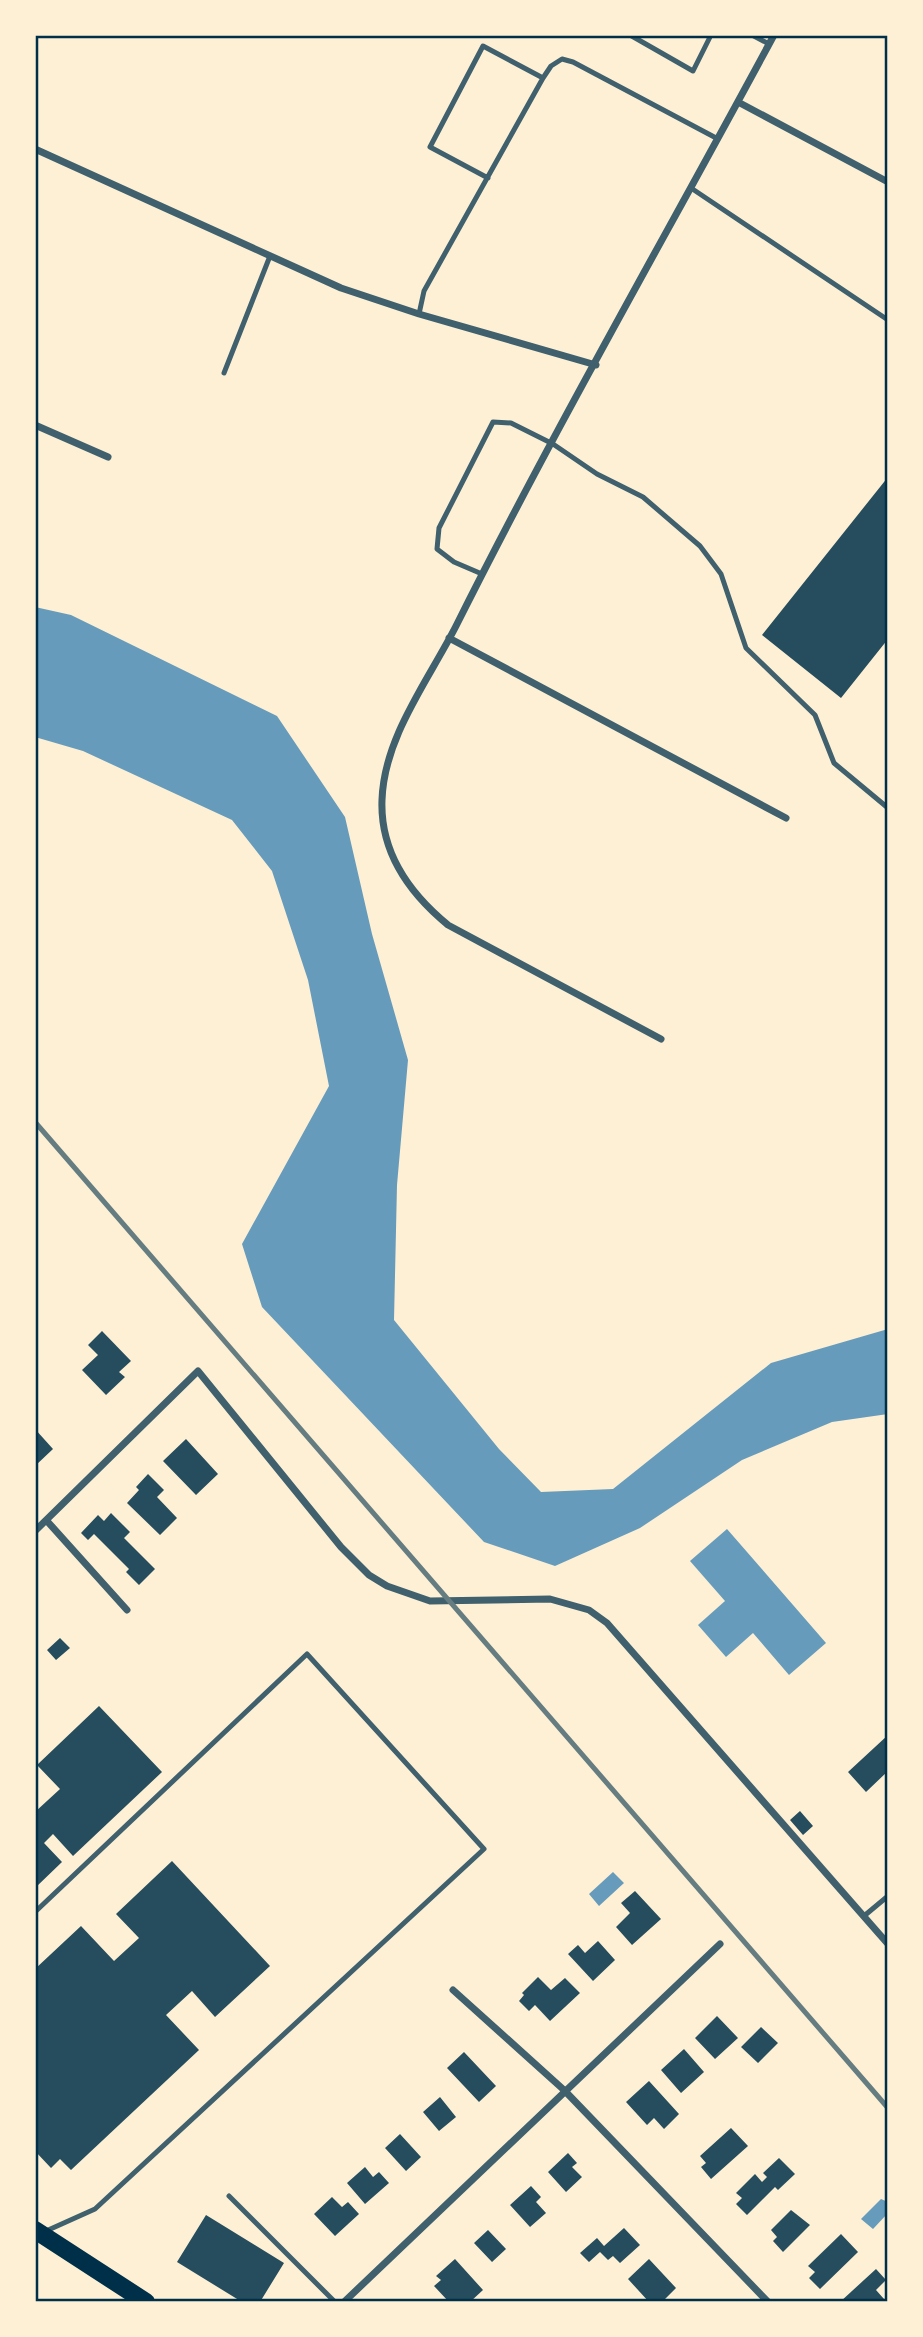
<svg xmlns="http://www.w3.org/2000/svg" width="923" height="2337" viewBox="0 0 923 2337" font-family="'Exo 2',sans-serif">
<rect width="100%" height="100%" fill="#fdf0d5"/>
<path fill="#669bbc" d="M35,607l36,8 206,101 68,101 27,117 36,126 -11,125 -3,135 105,129 42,43 72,-3 158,-126 117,-34v85l-56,8 -90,38 -102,68 -85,38 -71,-24 -222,-235 -20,-63 87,-158 -21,-106 -36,-109 -40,-51 -149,-69 -48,-14z
M727,1529l99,114 -37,32 -36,-42 -27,24 -28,-32 27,-24 -35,-40z
M613,1872l11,11 -25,23 -10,-12z
M881,2199l7,3v11l-15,16 -12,-10z"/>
<path fill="#264d5e" d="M888,477v162l-47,59 -79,-63z
M102,1331l29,30 -12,11 6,5 -19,18 -24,-25 16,-15 -10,-10z
M35,1429l18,20 -18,17z
M186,1439l32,35 -22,21 -33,-34z
M148,1474l16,16 -7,7 20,21 -17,17 -33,-32 12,-13 -3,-3z
M111,1513l19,19 -6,6 31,31 -16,16 -13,-13 3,-3 -35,-35 -6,6 -7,-7 17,-18 6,6z
M60,1638l10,10 -14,12 -9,-10z
M99,1706l63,66 -89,84 -20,-22 -9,9 18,19 -27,26v-69l3,-2 -3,-5 25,-23 -23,-24z
M888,1735v36l-22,21 -18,-20z
M800,1811l13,15 -10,9 -13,-15z
M172,1861l98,105 -55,51 -23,-26 -26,24 33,35 -128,120 -11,-11 -9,9 -16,-17v-182l46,-43 33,35 25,-23 -23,-24z
M635,1891l26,28 -29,26 -16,-18 14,-14 -9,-10z
M598,1941l17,19 -22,21 -25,-27 10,-9 7,8z
M538,1977l13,13 14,-12 15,15 -30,28 -15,-16 -6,6 -10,-10 5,-6 -2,-2z
M717,2016l21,22 -23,21 -20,-21z
M761,2027l17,16 -20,20 -17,-16z
M684,2049l20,23 -23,21 -20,-23z
M464,2052l32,34 -17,16 -32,-34z
M649,2081l30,33 -15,15 -10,-11 -7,7 -21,-23z
M440,2097l16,20 -17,14 -16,-19z
M731,2128l17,18 -37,33 -10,-12 5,-4 -6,-7z
M400,2134l21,23 -15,14 -21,-23z
M568,2153l9,10 -5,4 10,10 -16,15 -18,-20z
M779,2158l16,16 -17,16 -3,-3 -28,28 -11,-11 6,-6 -6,-5 19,-19 7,8 5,-5 -4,-4z
M365,2167l8,10 6,-5 10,11 -24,21 -18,-21z
M531,2186l10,11 -5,5 10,11 -16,14 -20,-22z
M332,2197l10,10 6,-5 11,12 -24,22 -21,-22z
M791,2210l19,15 -27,27 -10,-11 4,-4 -6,-7z
M206,2215l78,48 -24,39h-18l-65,-40z
M624,2228l16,17 -20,18 -7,-7 -5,4 -8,-8 -11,10 -9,-9 17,-15 7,8z
M488,2230l18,19 -14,13 -18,-19z
M841,2234l17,18 -38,37 -11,-11 6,-6 -7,-6z
M455,2259l28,31 -13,12h-21l-15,-16 7,-6 -5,-4z
M649,2259l27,29 -14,14h-13l-21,-23z
M876,2269l10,11 -10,10 8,9 -3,3h-41z"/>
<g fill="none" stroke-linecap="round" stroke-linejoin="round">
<path stroke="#3f606c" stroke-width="5" d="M630,35l63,36 18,-36
M752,35l17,9
M488,178l-58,-31 53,-101 60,32
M691,188l197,132
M419,314l5,-23 119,-213 8,-12 11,-7 11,3 145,77
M224,373l46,-117
M482,574l-28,-12 -17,-13 2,-21 54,-106 18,1 42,21 44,30 46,23 57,49 21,28 25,74 69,67 19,48 54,45
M35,1912l272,-258 177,195 -389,360 -49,22
M864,1916l24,-20
M229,2196l106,106"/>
<path stroke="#3f606c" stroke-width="7" d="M738,102l150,80
M35,149l306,139 78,26 177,51
M35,425l73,32
M449,638l337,180
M661,1039l-213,-114c-39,-32 -68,-73 -66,-125 2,-63 46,-119 74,-174 100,-200 212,-394 318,-591
M47,1521l80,89
M35,1531l163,-160 143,176 28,28 18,11 43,15 120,-2 39,11 18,13 281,321
M453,1990l111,100 204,212
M344,2302l376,-358"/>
<path stroke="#003049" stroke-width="18" d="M35,2230l111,72"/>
<path stroke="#657d81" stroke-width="5" d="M35,1122l853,986"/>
</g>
<rect width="923" height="2337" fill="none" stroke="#fdf0d5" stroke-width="74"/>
<rect x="37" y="37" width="849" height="2263" fill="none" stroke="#003049" stroke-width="2.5"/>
</svg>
